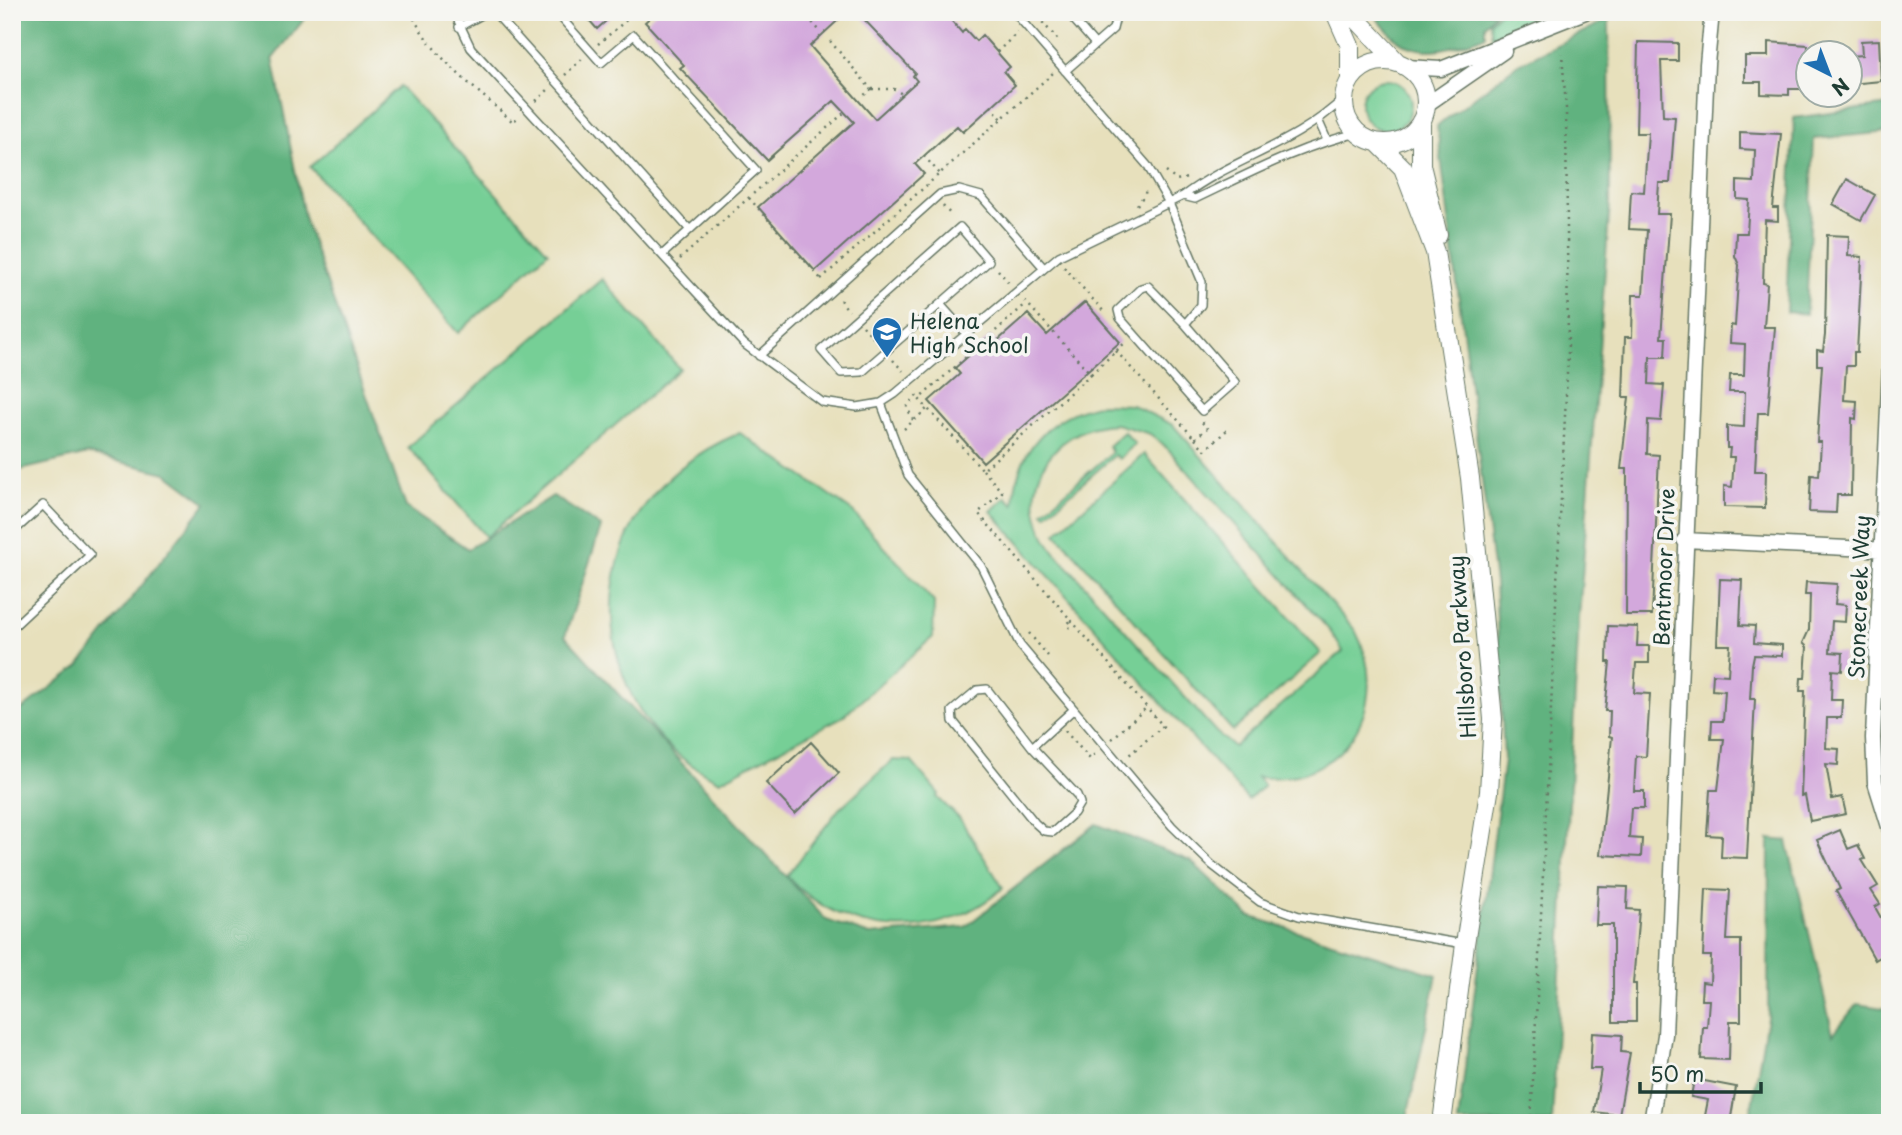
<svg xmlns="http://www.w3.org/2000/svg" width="1902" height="1135" viewBox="0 0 1902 1135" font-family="'Playpen Sans',sans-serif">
<rect width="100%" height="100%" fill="#f6f6f2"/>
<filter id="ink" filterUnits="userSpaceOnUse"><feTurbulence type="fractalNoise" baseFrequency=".0143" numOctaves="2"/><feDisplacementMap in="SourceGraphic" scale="14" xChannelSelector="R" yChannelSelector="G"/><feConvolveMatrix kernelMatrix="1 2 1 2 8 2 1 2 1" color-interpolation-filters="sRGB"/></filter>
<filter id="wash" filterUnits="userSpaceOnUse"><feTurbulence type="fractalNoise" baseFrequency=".00686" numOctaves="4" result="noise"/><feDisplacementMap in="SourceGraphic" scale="28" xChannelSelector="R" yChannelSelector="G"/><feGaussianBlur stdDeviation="1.57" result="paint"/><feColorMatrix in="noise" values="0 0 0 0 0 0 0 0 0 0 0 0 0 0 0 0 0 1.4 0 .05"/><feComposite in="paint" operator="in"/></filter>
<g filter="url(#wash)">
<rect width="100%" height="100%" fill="#e7e0bc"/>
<path fill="#76cf96" stroke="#4a8665" stroke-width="2" fill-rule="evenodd" d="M1500,12h43l-51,25 -2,-15z
M1361 105a25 25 0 1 1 50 0a25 25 0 1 1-50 0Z
M400,86l148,166 -90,81 -148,-166z
M602,279l78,90 -194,168 -78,-90z
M1102,404l30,1 41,20 182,205c40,75 -12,157 -98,147l7,9 -16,14 -257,-289 15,-14 8,8c1,-54 35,-91 88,-101zM1116,424l34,10 18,15 162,182 13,20 -109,96 -18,-15 -162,-181c-43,-56 -7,-125 62,-127z
M1124,432l11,12 -16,15 -4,-4 -69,60 -3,-3 69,-60 -4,-6z
M740,433l111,77 83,92 -1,35 -91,80 -122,64c-99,-44 -139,-172 -82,-265 24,-39 61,-66 102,-83z
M1144,454l177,199 -88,78 -177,-198z
M893,760l18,1 28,33 -2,3 23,22 43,69c-64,57 -158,52 -216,-12l52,-67z"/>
<path fill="#60b27f" stroke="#40785a" stroke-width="2" d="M12,12h298l-37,46 32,163 101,286 62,42 85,-53 48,31 -36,109 261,284 44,15 95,-8 131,-103 95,37 58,55 188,59 -31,148h-1394v-406l67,-51 127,-163 -40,-30 -78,-19 -76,18z
M1373,12h123l-11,13v11c-33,11 -66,26 -94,-2 -6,-7 -14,-13 -18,-22z
M1609,19l1,184 -31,415 -27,505h-94l46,-364 -9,-176 -58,-457 81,-62z
M1890,105v27l-76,7 -8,175 -20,-2 8,-194z
M1769,839l18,2 46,193 24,-30 33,5v114h-141l19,-111z"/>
<g id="blocks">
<path fill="#d3a8dc" d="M582,12h34l-19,17z
M656,12h191l-37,34 65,73 42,-38 -4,-5 2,-3 -58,-61h87l18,21 3,-4 11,12 6,-6 28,32 -6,5 11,13 -52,47 -6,-6 -42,38 9,10 -109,97 -57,-64 96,-85 -20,-21 -67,59 -87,-92 4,-3 -39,-43z
M1879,40l2,41 -31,3v-28l12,-1 -1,-14z
M1638,42l40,1v18h-17l2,55 12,1 -5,66h-11l-2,31h13l-9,124h5l-1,19h-15l-1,27 15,1 -3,36 -13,-1 -1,34 12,1 -7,160h-26l1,-146h-6l8,-72h-6l2,-60h7l1,-42h10l4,-65 -18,-1 2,-38 13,1 4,-59h-12z
M1768,42l40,3v44h-19v6l-28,-1v-12h-16v-26h23z
M1740,132l41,2 -8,74h5v13l-13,-1 -2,63 4,1 -3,43h11l-7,86h-10l-3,58h11l-1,37 -41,-1v-21l8,1 2,-30h-5l1,-9h-3v-22l17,1 1,-35h-16l1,-17h14l1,-31 -15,-1 1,-18 4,1 4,-61 -4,-9 1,-23h11l2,-33 -12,-1v-18l17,1 1,-32 -15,-1z
M1847,179l28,16 -14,25 -28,-16z
M1827,235l22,1 -1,20 14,1 -5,95h-3v14h-8l-2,34 13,1 -1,18 -4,-1 -1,77h-14l-1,18 -27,-1 2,-37 8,1 2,-34h-4l5,-77h-5v-15l6,1 2,-16z
M1085,302l35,40 -137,120 -54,-61 31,-27 -5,-6 36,-32 5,6 32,-28 19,21z
M1720,579l22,1 -2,45 15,1 -1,17 28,2v11l-28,-1 -2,10 -2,34h5l-8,159 -26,-1 1,-21 -15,-1 3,-45h8l6,-51h-13l1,-18h11l2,-30 -13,-1 1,-16 15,1 2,-30h-13z
M1806,582l31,2 -2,20 11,1 -1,17 -13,-1 -2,31 13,1 -1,18 -10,-1 -1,30h11l-1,18h-14l-1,30 13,1 -1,16 -12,-1 6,35 10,-2 4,17 -36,7 -5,-26 -4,1 4,-105h-5l1,-13h4l2,-31 -4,-4 6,-13 1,-35h-5z
M1608,626l30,1 -1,19h12v17h-13l-2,30 16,1 -4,63 -10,-1 -2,35h10v17h-13l-2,30 13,1 -1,18 -41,-2 12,-118 -3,-1 1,-25h-5l5,-49h-3z
M811,742l28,31 -44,41 -29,-31z
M1840,830l8,19 10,-4 7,14 -3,1 16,26 -7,4 9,14 -5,3 15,27v17l-15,9 -39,-69 4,-2 -23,-49z
M1598,886l30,1 -1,22 12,1 -6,74h3v38h-23v-97h-17z
M1706,889l24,1 -3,50h14v81h-11l-1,39 -28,-1 2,-32h4l2,-27h-8l1,-18 8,1 1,-27h-8z
M1592,1033l30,2 -1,17 9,1 -11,62 -25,-3 7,-43h-11z
M1694,1079l42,8 -6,36 -26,-2 4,-21 -17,-3z"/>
</g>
</g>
<g filter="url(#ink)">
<use href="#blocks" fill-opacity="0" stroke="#657664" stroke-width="2"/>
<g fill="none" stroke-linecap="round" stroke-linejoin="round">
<g stroke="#657664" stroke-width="10">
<path id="service" d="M454,12l17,36 273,296 78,58 35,5 24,-4 14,-9 164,-138 124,-60c51,-39 110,-49 161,-98
M494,12l196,218
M556,12l45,51 33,-28 122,135 -93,84
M1014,12l133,153 22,38 33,79 -1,23 -16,19 -37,-38 -7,2 -23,22 2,8 82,93 33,-29 -50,-58
M1067,12l28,32
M459,27l28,-15
M1065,71l48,-42 4,-17
M1319,122l8,18
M1183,196l12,3c53,-25 105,-53 163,-66
M940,304l-78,68 -21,1 -20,-23 139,-123 29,34 -49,43 26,29
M759,356l181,-162 19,-4 22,6 62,71
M881,403l27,72 73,91 39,79 152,181 40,39 48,37 39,14 165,28
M12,533l31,-28 47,50 -78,73
M1032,747l-45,-58 -10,1 -25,21 1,10 82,102 9,8 9,1 21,-19 6,-10 -3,-8 -45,-48 42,-38"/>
</g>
<g stroke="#657664" stroke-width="17">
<path id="minor" d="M1406,67l35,2 144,-57
M1426,105l78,-54
M1890,364l-17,374 2,44 15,48
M1684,540l205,10
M1651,1123l14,-88 42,-971 5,-52"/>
</g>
<g stroke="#657664" stroke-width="20">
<path id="tertiary" d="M1335,12l15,34v34
M1350,12l48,51
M1344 102a41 41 0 1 1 82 0a41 41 0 1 1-82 0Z
M1421,121v44l17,70
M1378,143l25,25 32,84 35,226 23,241 -4,73 -24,152 -23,179"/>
</g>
<path stroke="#657664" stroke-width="2.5" stroke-dasharray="2 5" stroke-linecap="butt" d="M411,12c20,45 66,77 102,110l5,-5
M803,12l17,19
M1033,12l28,31
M830,41l41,48 -10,9
M598,44l38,-32
M997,52l21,-20
M565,75l18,-17
M872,89h22l8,5
M536,101l13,-12
M991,106l11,13
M924,156l16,18
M1166,172l10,8 12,-2
M749,198l72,81
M1137,205l8,-11 1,-6
M943,206l9,10
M680,259l165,-147
M1064,267l42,47
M998,270l11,13
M821,279l232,-206
M840,300l9,11
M1025,301l66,73 -108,96 -64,-71 108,-96
M863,326l14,16
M1116,351l79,88 12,-11 -6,-7
M893,360l10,11
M1091,374l36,-33
M913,420l-6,-13 9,-11 3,3
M904,429l24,-21
M1195,439l10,11 23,-21
M983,470l19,22 -24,21 185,213 -34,29
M1070,628l-3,-4 5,-4
M1029,633l19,23
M1065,731l25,28 6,-6
M1112,739l35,-32
M1531,1123l37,-770 -2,-245 -4,-55"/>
<use href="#service" stroke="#fff" stroke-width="7"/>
<use href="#minor" stroke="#fff" stroke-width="14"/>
<use href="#tertiary" stroke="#fff" stroke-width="18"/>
</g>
</g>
<defs>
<g id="school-pin" transform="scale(1.575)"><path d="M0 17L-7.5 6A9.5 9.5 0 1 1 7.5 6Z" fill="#1f6fb2" stroke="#f6f6f2"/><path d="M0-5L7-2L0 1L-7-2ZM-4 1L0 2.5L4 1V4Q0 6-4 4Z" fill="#fff"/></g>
</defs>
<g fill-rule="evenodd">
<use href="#school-pin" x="887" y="332"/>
</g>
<g text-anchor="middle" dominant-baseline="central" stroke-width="7" stroke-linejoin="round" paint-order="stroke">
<g font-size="21" fill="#1f3d34" stroke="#f6f6f2" text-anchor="start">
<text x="910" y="320">Helena<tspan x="910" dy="24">High School</tspan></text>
</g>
<g font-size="21" fill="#1f3d34" stroke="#f6f6f2">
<text transform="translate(1663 567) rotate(-88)">Bentmoor Drive</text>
<text transform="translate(1858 597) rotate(-88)">Stonecreek Way</text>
<text transform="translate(1461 647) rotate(-94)">Hillsboro Parkway</text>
</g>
</g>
<rect width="1902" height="1135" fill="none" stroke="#f6f6f2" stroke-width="42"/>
<g transform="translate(1829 74) rotate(138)"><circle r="33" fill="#f6f6f2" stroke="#a0aca6" stroke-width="2"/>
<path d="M0-5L12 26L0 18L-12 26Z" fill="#1f6fb2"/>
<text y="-10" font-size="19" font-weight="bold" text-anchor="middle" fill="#1f3d34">N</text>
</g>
<path d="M1640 1082v10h121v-10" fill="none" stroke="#1f3d34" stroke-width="3.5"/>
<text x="1650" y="1082" font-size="21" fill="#1f3d34" stroke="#f6f6f2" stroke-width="5" paint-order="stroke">50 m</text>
</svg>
